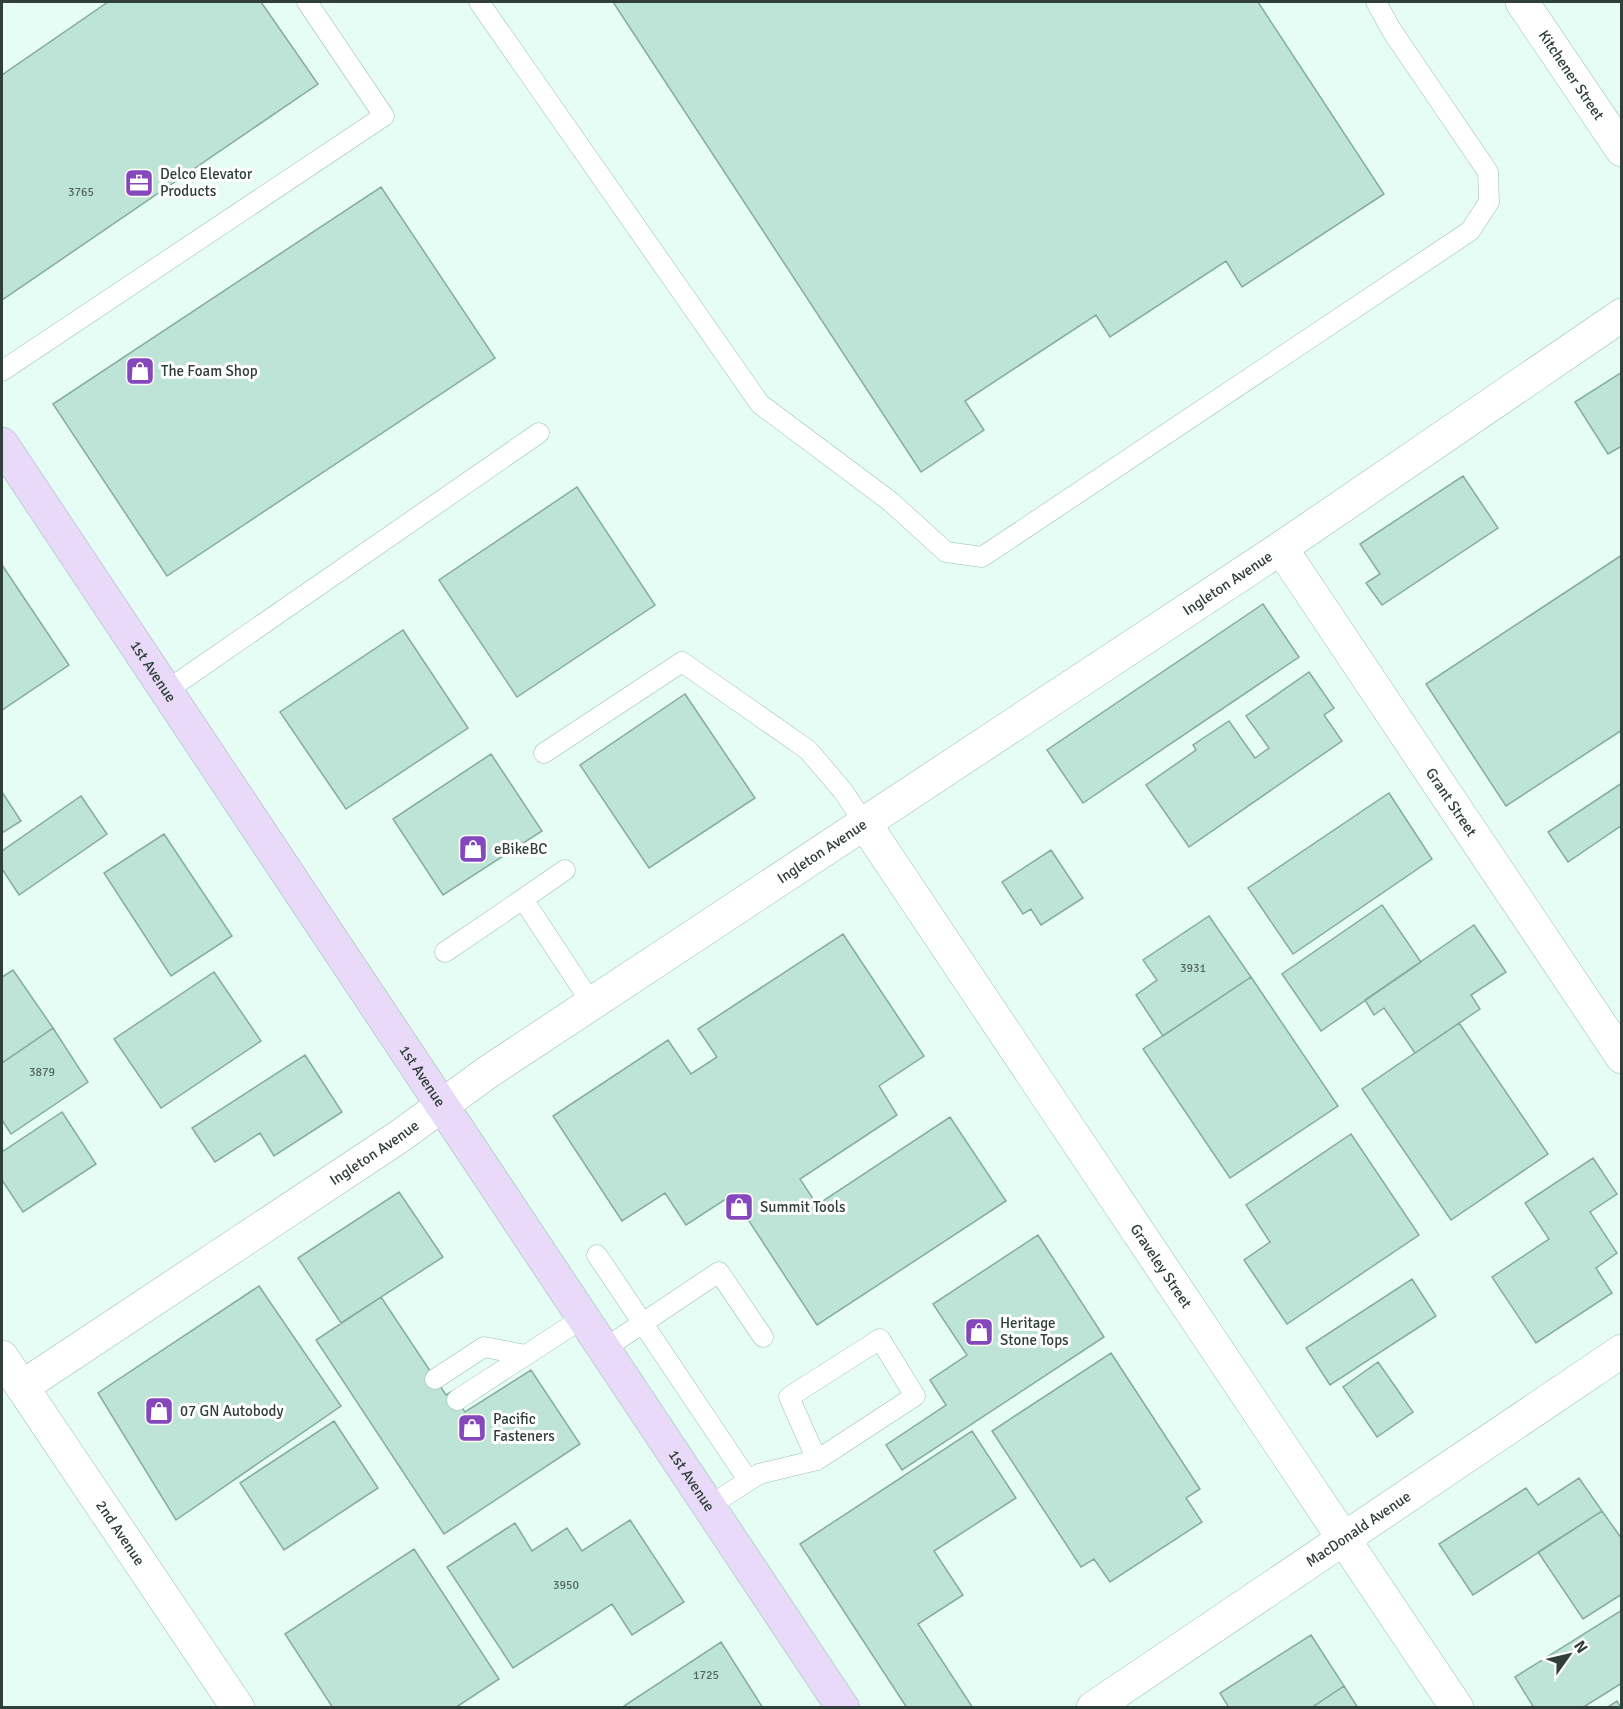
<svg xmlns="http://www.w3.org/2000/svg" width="1623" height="1709" viewBox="0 0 1623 1709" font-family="Signika,sans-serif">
<rect width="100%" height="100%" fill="#e6fdf5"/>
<path fill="#bde4d6" stroke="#86ac9f" stroke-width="1.5" d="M108,2h153l57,82 -316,216v-225z
M613,2h645l126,192 -142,93 -16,-26 -116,76 -14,-22 -131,86 19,29 -63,42z
M381,187l114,171 -328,218 -114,-172z
M1622,372v74l-14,8 -33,-52z
M1463,476l35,52 -116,77 -16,-22 14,-9 -20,-30z
M577,487l78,118 -138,92 -78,-117z
M1622,555v175l-116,76 -80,-122z
M2,565l67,100 -67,45z
M1263,604l36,53 -216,146 -36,-53z
M403,630l65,98 -122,81 -66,-97z
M1309,672l25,36 -10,7 18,26 -153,106 -43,-62 50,-35 -3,-5 36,-24 26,37 14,-10 -23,-32z
M685,694l70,104 -106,70 -69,-103z
M491,754l51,77 -99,64 -50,-76z
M1622,783v42l-54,37 -20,-30z
M2,792l19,29 -19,12z
M1389,793l43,66 -139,95 -45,-66z
M81,796l26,38 -88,61 -17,-26v-18z
M164,834l68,102 -61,40 -67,-103z
M1051,850l32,48 -42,27 -10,-16 -8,5 -21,-32z
M1382,905l39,57 -100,69 -39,-57z
M1209,916l42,61 -88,59 -27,-41 21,-15 -14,-20z
M1474,925l32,47 -35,23 9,14 -65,44 -31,-45 -10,7 -9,-15z
M843,934l81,122 -45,30 18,29 -97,64 17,26 133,-88 56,84 -189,124 -85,-130 -46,30 -21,-32 -43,28 -69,-105 115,-76 23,34 26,-17 -19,-28z
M13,970l40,58 -51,35v-86z
M214,972l47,69 -100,67 -47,-69z
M1251,977l87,129 -108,72 -87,-129z
M1459,1023l89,131 -97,66 -89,-131z
M53,1028l35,54 -77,52 -9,-14v-57z
M305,1055l37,57 -68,44 -14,-23 -45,29 -23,-34z
M62,1112l34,52 -73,48 -21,-32v-28z
M1351,1134l68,101 -132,89 -43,-64 26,-18 -24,-37z
M1593,1158l24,36 -27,18 27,41 -21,15 16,25 -76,50 -44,-66 57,-38 -24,-36z
M399,1192l44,65 -102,66 -43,-65z
M1038,1235l66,102 -202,133 -16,-25 60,-40 -16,-25 37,-25 -34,-51z
M1412,1279l24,37 -106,69 -24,-37z
M259,1286l82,120 -165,114 -78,-127z
M381,1297l65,98 5,-3 14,20 66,-42 49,74 -136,90 -128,-194z
M1111,1353l89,136 -14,9 16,24 -92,60 -16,-23 -13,8 -89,-136z
M1378,1362l35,50 -36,25 -34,-50z
M334,1421l44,67 -94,62 -44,-67z
M972,1431l44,67 -82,53 29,44 -45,29 55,84h-66l-107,-164z
M1579,1478l23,33 -129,84 -34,-51 87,-56 12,17z
M1602,1511l20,28v55l-39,25 -45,-67z
M630,1520l54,82 -52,33 -20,-31 -99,64 -66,-101 68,-44 17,28 35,-23 15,23z
M414,1549l85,130 -44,29h-122l-48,-74z
M1622,1610v73l-40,25h-48l-19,-31z
M1311,1635l33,51 -33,22h-82l-9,-15z
M721,1642l42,66h-142z
M1344,1686l14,22h-47z
M1617,1701l4,7h-15z"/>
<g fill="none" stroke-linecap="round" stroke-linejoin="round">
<g stroke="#97beb0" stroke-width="21">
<path id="lane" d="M479,2l281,402 131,98 55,50 36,5 488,-326 19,-29 -1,-30 -96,-141 -16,-29
M2,371l382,-255 -77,-114
M166,691l373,-258
M544,753l138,-91 126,88 35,41 22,33
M523,899l42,-29
M445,952l78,-53 69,105
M597,1255l151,225
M604,1349l115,-77 44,65
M435,1379l49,-32 42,8 57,-37
M457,1400l69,-45
M709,1506l50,-32 58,-14 98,-64 -35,-57 -91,58 28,63"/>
</g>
<g stroke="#97beb0" stroke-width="34">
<g id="street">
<path id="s1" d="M1522,2l100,148"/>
<path id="s2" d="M1281,548l341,509"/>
<path id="s3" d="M865,824l592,884"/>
<path id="s4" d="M2,1357l236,351"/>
<path id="s5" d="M22,1387l378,-251 88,-64 793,-524 341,-233"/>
<path id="s6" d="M1093,1708l529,-357"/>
</g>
</g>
<g stroke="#97beb0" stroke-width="34">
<g id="secondary">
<path id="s7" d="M2,444l841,1264"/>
</g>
</g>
<use href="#lane" stroke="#fff" stroke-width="20"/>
<use href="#street" stroke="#fff" stroke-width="33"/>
<use href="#secondary" stroke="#e8daf8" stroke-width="33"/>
</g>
<defs>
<g id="office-square" transform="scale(1.5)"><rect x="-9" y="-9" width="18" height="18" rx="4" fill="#8447bc" stroke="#fff"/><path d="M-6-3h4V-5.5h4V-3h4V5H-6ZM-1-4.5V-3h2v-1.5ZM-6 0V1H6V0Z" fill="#fff"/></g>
<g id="shop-square" transform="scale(1.5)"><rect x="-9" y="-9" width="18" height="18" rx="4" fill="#8447bc" stroke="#fff"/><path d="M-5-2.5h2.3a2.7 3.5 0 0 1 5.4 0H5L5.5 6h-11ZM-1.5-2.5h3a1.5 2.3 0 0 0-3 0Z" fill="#fff"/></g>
</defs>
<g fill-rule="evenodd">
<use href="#office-square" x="139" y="183"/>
<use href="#shop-square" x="140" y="371"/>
<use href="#shop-square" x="473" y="849"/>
<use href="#shop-square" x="739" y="1207"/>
<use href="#shop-square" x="979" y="1332"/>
<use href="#shop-square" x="159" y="1411"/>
<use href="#shop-square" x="472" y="1428"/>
</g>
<g text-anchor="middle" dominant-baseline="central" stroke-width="6" stroke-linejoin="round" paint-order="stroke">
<g font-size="12" fill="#536861">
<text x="81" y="192">3765</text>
<text x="1193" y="968">3931</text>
<text x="42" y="1072">3879</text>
<text x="566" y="1585">3950</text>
<text x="706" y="1675">1725</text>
</g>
<g font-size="15" fill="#303f3a" stroke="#fff">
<text stroke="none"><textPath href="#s1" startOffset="88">Kitchener Street</textPath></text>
<text stroke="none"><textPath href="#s5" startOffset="1449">Ingleton Avenue</textPath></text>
<text stroke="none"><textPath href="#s7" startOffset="273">1st Avenue</textPath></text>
<text stroke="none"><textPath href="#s2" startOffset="306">Grant Street</textPath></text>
<text stroke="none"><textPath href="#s5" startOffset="963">Ingleton Avenue</textPath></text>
<text stroke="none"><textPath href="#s7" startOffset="759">1st Avenue</textPath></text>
<text stroke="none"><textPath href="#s5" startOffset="423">Ingleton Avenue</textPath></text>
<text stroke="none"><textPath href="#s3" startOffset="532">Graveley Street</textPath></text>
<text stroke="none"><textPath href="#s7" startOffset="1245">1st Avenue</textPath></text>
<text stroke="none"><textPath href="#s6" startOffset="320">MacDonald Avenue</textPath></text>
<text stroke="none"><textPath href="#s4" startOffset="212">2nd Avenue</textPath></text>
</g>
<g font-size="15" fill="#303f3a" stroke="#fff" text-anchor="start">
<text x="160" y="174">Delco Elevator<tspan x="160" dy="17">Products</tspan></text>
<text x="161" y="371">The Foam Shop</text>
<text x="494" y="849">eBikeBC</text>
<text x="760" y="1207">Summit Tools</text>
<text x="1000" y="1323">Heritage<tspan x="1000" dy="17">Stone Tops</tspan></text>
<text x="180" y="1411">07 GN Autobody</text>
<text x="493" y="1419">Pacific<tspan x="493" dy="17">Fasteners</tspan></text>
</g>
</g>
<rect width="1623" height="1709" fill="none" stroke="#303f3a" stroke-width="6"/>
<g transform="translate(1569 1655) rotate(56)" stroke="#ffffff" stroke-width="4.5" paint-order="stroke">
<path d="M0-4.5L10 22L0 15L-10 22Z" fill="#303f3a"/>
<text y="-9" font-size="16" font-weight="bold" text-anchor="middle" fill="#303f3a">N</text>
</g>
</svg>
